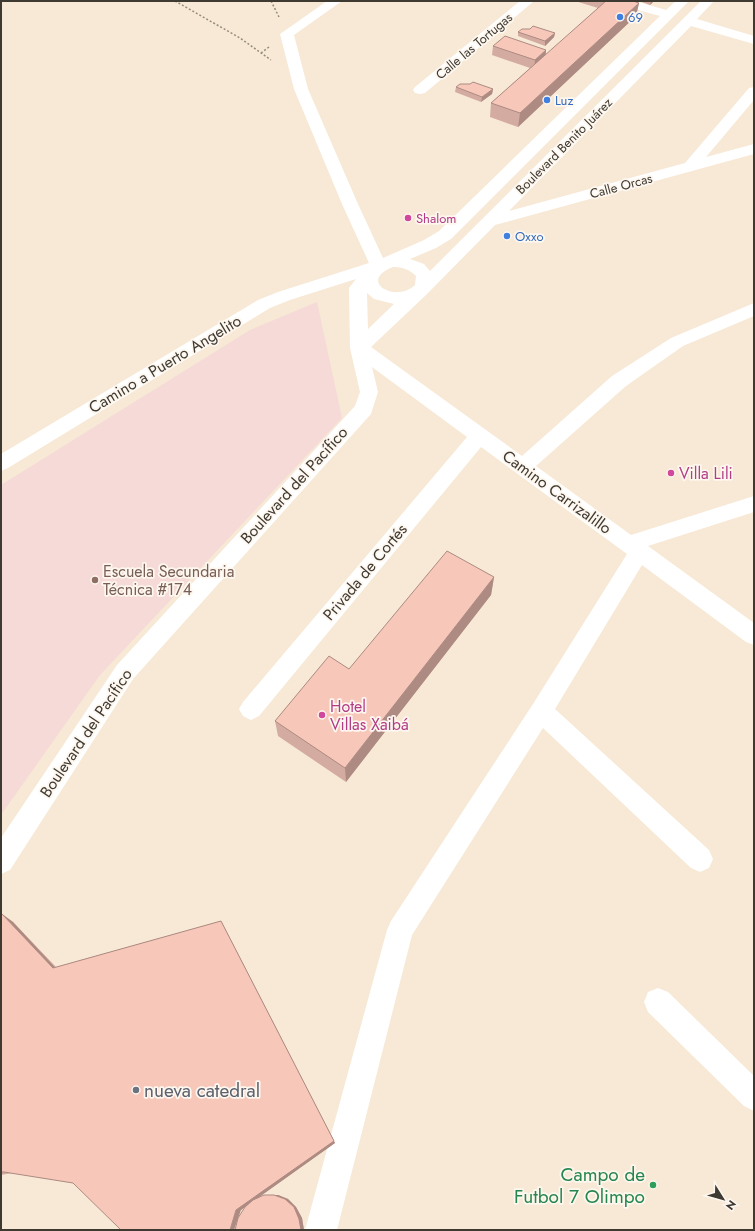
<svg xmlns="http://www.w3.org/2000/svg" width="755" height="1231" viewBox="0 0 755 1231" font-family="Jost,sans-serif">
<rect width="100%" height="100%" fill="#f7e9d5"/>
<path fill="#f5dad7" d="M317,302l25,116 -242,257 -99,140v-330l249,-155z"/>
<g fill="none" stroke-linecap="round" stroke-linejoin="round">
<path stroke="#958c7e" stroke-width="1.5" stroke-dasharray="2 2" stroke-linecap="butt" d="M175,1l65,37 31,22
M271,1l8,16
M261,53l8,-6"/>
<path fill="#fff" fill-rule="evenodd" d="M327,1h15l-48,34 14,54 50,115 25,54 41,-18 15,-9 221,-215 -44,-12 -1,-3h20l31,9 10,-9h13l-238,238 -15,9 -26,11 14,5 6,7 271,-270h13l-17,18 57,17v8l-63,-18 -182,185 176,-48 64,-75 5,-1v13l-48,57 48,-13v10l-259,71 -69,70 -55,52 151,109 90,-80 59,-38 83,-35v13l-71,30 -57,40 -90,80 95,69 123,-39v16l-106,34 106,77v22l-8,-3 -104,-77 -87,144 154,141 4,9 -4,9 -9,4 -9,-4 -148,-140 -131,207 -75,295h-32l82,-300 4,-9 142,-217 94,-150 -146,-107 -222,269 -8,4 -8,-4 -4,-7 4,-7 224,-265 -95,-70 6,25 -7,22 -238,265 -123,191 -9,4v-36l116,-173 238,-259 5,-14 -10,-44 -1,-60 7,-9 -66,21 -20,8 -262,160 -7,3v-17l257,-154 20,-8 91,-29 -27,-59 -48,-115 -14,-55zM393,267c9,0 16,2 23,9l-1,9c-20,19 -58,-4 -22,-18zM367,293l7,6 20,5 -26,25z
M520,1h14l-109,92 -5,1 -5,-1 -2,-3 2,-3z
M658,988l10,4 86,84v35l-10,-5 -96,-94 -4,-10 4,-10z"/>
</g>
<path fill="#d4aba0" d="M575,1h58l6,2 -3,13 -118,111 -28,-10 1,-14 39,-35 -38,-13 1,-9 53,4v5l52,-47z
M639,1h15l-4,4z
M518,32l37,1 -1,4 -9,9 -27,-10z
M456,87l37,2 -1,5 -11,8 -26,-10z
M494,577l-3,18 -145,187 -68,-46 -3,-15 74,-52z
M2,914l11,8 43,45 165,-46 114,222 -78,55 7,-3h14l10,4 8,8 6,11 2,12h-69l12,-25 -6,5 -168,-27 -61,-10 -11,2v-258z"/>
<path fill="#ad8b82" d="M651,1h3l-4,4z
M639,3l-3,13 -118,111 2,-14z
M555,33l-1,4 -9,9v-5z
M546,50l-1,10 -11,10 1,-10z
M493,89l-1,5 -11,8 1,-5z
M494,577l-3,18 -145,187 -1,-14z
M2,914l11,8 49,53 -9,-7z
M221,921l114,222 -94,67 -7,20h-4l6,-20z
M274,1195h4l10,4 8,8 6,11 2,12h-3z"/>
<path fill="#f7c7ba" stroke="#ad8b82" d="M606,1h27l6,2 -119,110 -29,-10z
M533,26l22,7 -10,8 -27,-9 4,-3h8z
M505,36l41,14 -11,10 -42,-14z
M473,82l20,7 -11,8 -26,-10 4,-3h10z
M447,551l47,26 -149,191 -70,-47 54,-65 20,13z
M2,914l51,54 168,-47 113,220 -98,69 -6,20h-109l-48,-47 -69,-11h-3v-255z
M264,1195h10l11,4 9,8 5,12 2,11h-66l3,-12 7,-11 8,-7z"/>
<g fill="#3f7fe0" stroke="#fdf7ef" stroke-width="1.5">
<circle cx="620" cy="17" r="4"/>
<circle cx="547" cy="100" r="4"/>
<circle cx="507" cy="236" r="4"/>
</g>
<g fill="#d1479c" stroke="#fdf7ef" stroke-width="1.5">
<circle cx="408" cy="218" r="4"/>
<circle cx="671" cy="473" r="4"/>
<circle cx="322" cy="715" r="4"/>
</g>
<circle fill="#8d6e63" stroke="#fdf7ef" stroke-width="1.5" cx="95" cy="580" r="4"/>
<circle fill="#6b7280" stroke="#fdf7ef" stroke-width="1.5" cx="136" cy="1090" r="4"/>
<circle fill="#2e9e5b" stroke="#fdf7ef" stroke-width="1.5" cx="653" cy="1185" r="4"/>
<g text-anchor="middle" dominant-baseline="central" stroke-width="3.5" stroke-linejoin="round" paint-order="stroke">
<g font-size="13" fill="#366cbe" stroke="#fdf7ef" text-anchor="start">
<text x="628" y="17">69</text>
<text x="555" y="100">Luz</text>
<text x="515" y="236">Oxxo</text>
</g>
<g font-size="13" fill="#3e3931" stroke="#fdf7ef">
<text transform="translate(474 46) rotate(-40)">Calle las Tortugas</text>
<text transform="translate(564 146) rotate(-45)">Boulevard Benito Juárez</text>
<text transform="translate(621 186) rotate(-15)">Calle Orcas</text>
</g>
<g font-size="13" fill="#b23c85" stroke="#fdf7ef" text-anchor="start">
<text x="416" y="218">Shalom</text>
</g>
<g font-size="16" fill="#3e3931" stroke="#fdf7ef">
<text transform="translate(165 364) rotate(-31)">Camino a Puerto Angelito</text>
<text transform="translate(294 485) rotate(-48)">Boulevard del Pacífico</text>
<text transform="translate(557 492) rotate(36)">Camino Carrizalillo</text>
<text transform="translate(365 572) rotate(-50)">Privada de Cortés</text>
<text transform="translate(86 733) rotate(-56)">Boulevard del Pacífico</text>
</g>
<g font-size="16" fill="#b23c85" stroke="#fdf7ef" text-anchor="start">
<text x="679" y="473">Villa Lili</text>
<text x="330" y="706">Hotel<tspan x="330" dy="18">Villas Xaibá</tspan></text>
</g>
<g font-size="16" fill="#785e54" stroke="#fdf7ef" text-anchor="start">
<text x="103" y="571">Escuela Secundaria<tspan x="103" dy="18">Técnica #174</tspan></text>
</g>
<g font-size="19" fill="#5b616d" stroke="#fdf7ef" text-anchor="start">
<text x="144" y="1090">nueva catedral</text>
</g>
<g font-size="19" fill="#27864d" stroke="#fdf7ef" text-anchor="end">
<text x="645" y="1174">Campo de<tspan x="645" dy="22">Futbol 7 Olimpo</tspan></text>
</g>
</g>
<rect width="755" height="1231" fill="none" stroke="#3e3931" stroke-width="4"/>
<g transform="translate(723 1199) rotate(127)" stroke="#fdf7ef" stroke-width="3" paint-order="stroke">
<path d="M0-3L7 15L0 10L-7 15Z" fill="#3e3931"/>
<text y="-6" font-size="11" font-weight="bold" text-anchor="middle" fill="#3e3931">N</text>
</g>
</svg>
